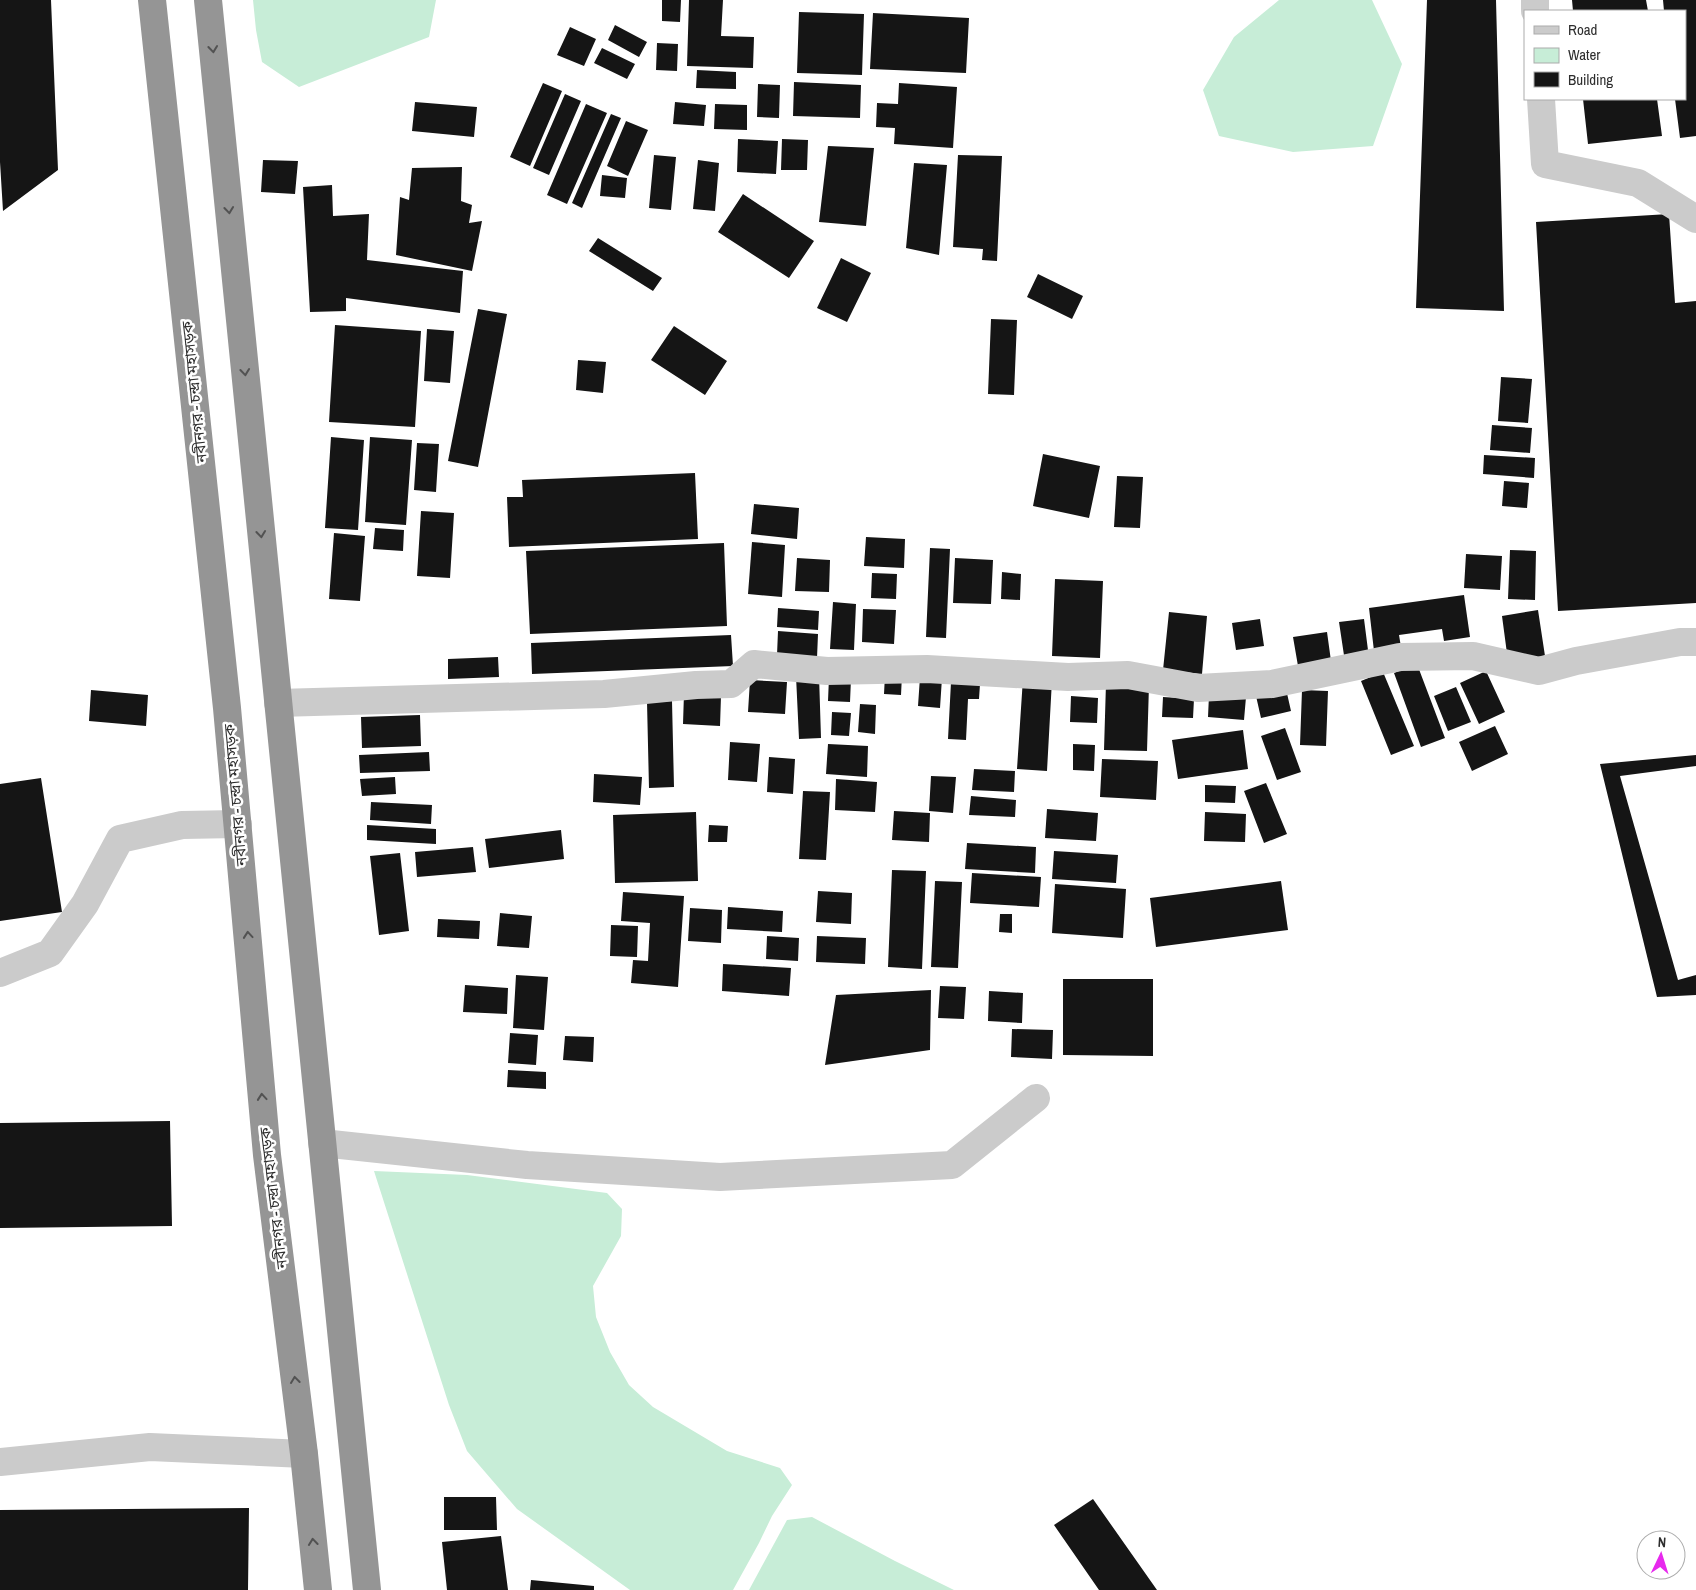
<svg xmlns="http://www.w3.org/2000/svg" width="1696" height="1590" viewBox="0 0 1696 1590" font-family="'Archivo Narrow','Noto Sans Bengali',sans-serif">
<rect width="100%" height="100%" fill="#fff"/>
<path fill="#c7edd7" d="M253,0h183l-7,37 -130,50 -37,-25 -6,-32z
M1279,0h93l30,64 -29,82 -80,6 -74,-16 -16,-46 31,-53z
M374,1171l93,4 140,18 15,16 -1,27 -28,50 3,31 14,35 19,33 24,22 74,44 53,17 12,17 -20,31 -13,27 -26,47h-103l-113,-81 -50,-58 -18,-46z
M812,1517l83,44 59,29h-205l38,-70z"/>
<path fill="#151515" d="M0,0h51l7,170 -55,41 -3,-49z
M662,0h19l-1,22 -18,-1z
M689,0h34l-2,36 33,1 -1,31 -66,-2z
M1427,0h69l8,311 -88,-3z
M1572,0h74l2,11h-75z
M1663,0h33v136l-16,2 -5,-39h10v-88h-21z
M799,12l65,2 -2,61 -65,-2z
M873,13l96,5 -3,55 -96,-4z
M615,25l32,17 -8,15 -31,-17z
M570,27l26,12 -12,27 -27,-11z
M657,43l21,1 -1,27 -21,-1z
M602,48l33,16 -8,15 -33,-16z
M697,70l39,2v17l-40,-1z
M794,82l67,3 -1,33 -67,-2z
M543,83l19,8 -32,75 -20,-9z
M899,83l58,4 -4,61 -59,-4 1,-16 -19,-1 1,-24 21,1z
M758,84l22,1 -1,33 -22,-1z
M565,94l16,7 -32,74 -16,-7z
M1583,99h74l5,37 -74,8z
M415,102l62,5 -3,30 -62,-6z
M675,102l31,3 -2,21 -31,-2z
M586,104l21,9 -40,91 -20,-9z
M715,104l32,1v25l-33,-1z
M611,114l10,4 -39,90 -10,-5z
M626,121l22,9 -20,46 -21,-10z
M738,139l40,2 -2,33 -39,-2z
M782,139l26,1 -1,30h-26z
M828,146l46,2 -8,78 -47,-4z
M654,155l22,2 -5,53 -22,-2z
M958,155l44,1 -5,105 -15,-1 1,-11 -30,-2z
M263,160l35,1 -3,33 -34,-2z
M698,160l21,3 -4,48 -22,-2z
M914,163l33,2 -8,90 -33,-7z
M462,167l-1,34 11,4 -3,18 13,-2 -10,50 -76,-16 4,-58 9,3 3,-32z
M602,175l25,3 -2,20 -25,-2z
M332,185l1,31 36,-2 -2,46 96,11 -3,42 -114,-15v13l-36,1 -7,-125z
M743,194l71,47 -25,37 -71,-46z
M1669,214l6,89 21,-2v302l-138,8 -22,-389z
M598,238l64,40 -9,13 -64,-40z
M841,258l30,15 -24,49 -30,-14z
M1038,274l45,22 -11,23 -45,-22z
M478,309l29,5 -29,153 -30,-6z
M991,319l26,1 -3,75 -26,-1z
M335,325l86,6 -6,96 -86,-5z
M674,326l53,35 -22,34 -54,-35z
M427,329l27,2 -4,52 -26,-2z
M578,360l28,2 -3,31 -27,-3z
M1501,377l31,2 -4,44 -30,-2z
M1492,425l40,3 -2,25 -40,-3z
M331,437l33,3 -6,90 -33,-2z
M370,437l42,3 -6,85 -41,-3z
M417,443l22,1 -3,48 -22,-2z
M1043,454l57,12 -11,52 -56,-12z
M1484,455l51,3 -1,20 -51,-4z
M695,473l3,66 -189,8 -2,-50h16l-1,-17z
M1117,476l26,1 -3,51 -26,-1z
M1504,481l25,2 -2,25 -25,-2z
M754,504l45,4 -2,31 -46,-5z
M421,511l33,2 -4,65 -33,-2z
M375,528l29,2 -1,21 -30,-2z
M334,533l31,3 -5,65 -31,-2z
M866,537l39,2 -1,29 -40,-2z
M752,542l33,3 -3,52 -34,-3z
M724,543l3,83 -197,8 -4,-83z
M930,548l20,1 -4,89 -20,-1z
M1510,550l26,1 -1,49 -27,-1z
M1466,554l36,2 -2,34 -36,-2z
M797,558l33,2 -1,32 -34,-1z
M955,558l38,2 -2,44 -38,-1z
M1002,572l19,2 -1,26 -19,-1z
M872,573l25,1 -1,25 -25,-1z
M1055,579l48,2 -3,77 -48,-2z
M1464,595l6,42 -26,4 -2,-12 -43,6 2,12 -27,4 -5,-43z
M833,602l23,2 -2,46 -24,-1z
M778,608l41,3 -1,19 -41,-3z
M863,609l33,1 -2,34 -32,-2z
M1538,610l7,46 -37,5 -6,-45z
M1169,612l38,4 -5,58 -39,-4z
M1260,619l4,27 -28,4 -4,-27z
M1364,619l5,39 -24,4 -6,-40z
M778,631l40,3 -1,24 -40,-3z
M1327,632l4,29 -33,5 -5,-29z
M731,635l2,31 -201,8 -1,-31z
M498,657l1,20 -51,2v-20z
M1417,664l28,74 -24,9 -27,-74z
M1486,671l19,41 -26,12 -19,-41z
M1383,672l31,74 -23,9 -30,-74z
M819,675l2,63 -22,1 -3,-63z
M885,675h17l-1,20 -17,-1z
M829,677l22,2 -1,23 -22,-1z
M920,677l22,1 -2,30 -22,-2z
M1023,678l29,2 -5,91 -30,-2z
M750,680l37,2 -2,32 -37,-2z
M951,682l29,2 -1,15h-11l-2,41 -18,-1z
M1106,683l43,2 -2,66 -43,-1z
M1456,687l15,35 -23,9 -14,-35z
M1286,689l5,22 -30,7 -5,-22z
M91,690l57,5 -2,31 -57,-5z
M1302,690l26,1 -2,55 -26,-1z
M684,693l37,3 -1,30 -37,-2z
M1209,695l37,2 -2,23 -36,-3z
M1071,696l27,2 -1,25 -27,-1z
M1163,697l31,2 -1,19 -31,-1z
M672,701l2,86 -25,1 -2,-86z
M860,704l16,1 -1,29 -17,-2z
M832,712l19,1 -2,23 -18,-1z
M420,715l1,31 -59,2 -1,-31z
M1495,726l13,28 -36,17 -13,-29z
M1285,728l16,44 -24,8 -16,-44z
M1243,730l5,39 -70,10 -6,-39z
M730,742l30,2 -3,38 -29,-2z
M828,744l40,2 -1,31 -41,-3z
M1073,744l22,1 -1,26 -21,-1z
M429,752l1,19 -70,2 -1,-18z
M1696,755v11l-76,10 58,204 18,-5v20l-39,2 -57,-233z
M769,757l26,2 -2,35 -26,-2z
M1102,759l56,2 -2,39 -56,-3z
M974,769l41,2 -1,21 -42,-2z
M594,774l48,3 -2,28 -47,-3z
M931,776l25,1 -3,36 -24,-2z
M395,777l1,17 -34,2 -2,-17z
M41,778l21,134 -62,9v-137z
M836,779l41,3 -2,30 -40,-2z
M1266,783l21,51 -23,9 -20,-52z
M1205,785l31,1 -1,17 -30,-1z
M803,791l27,1 -4,68 -27,-1z
M971,796l45,4 -1,17 -46,-2z
M371,802l61,3 -1,19 -61,-4z
M1047,809l51,4 -2,28 -51,-3z
M894,811l36,2 -1,29 -37,-2z
M696,812l2,69 -83,2 -2,-68z
M1205,812l41,2 -1,28 -41,-1z
M367,825l69,4v15l-69,-4z
M709,825l19,1 -1,16h-19z
M561,830l3,29 -75,9 -4,-29z
M967,843l69,4 -1,26 -70,-4z
M473,847l3,25 -59,5 -2,-25z
M1054,851l64,4 -2,28 -64,-4z
M400,853l9,78 -30,4 -9,-79z
M892,870l34,1 -4,98 -34,-2z
M972,873l69,4 -2,30 -69,-4z
M935,881l27,1 -4,86 -27,-1z
M1281,881l7,49 -132,17 -6,-49z
M1055,884l71,5 -3,49 -71,-5z
M818,891l34,2 -1,31 -35,-2z
M623,892l61,4 -6,91 -47,-4 2,-23 15,1 2,-38 -29,-2z
M728,907l55,4 -1,21 -55,-3z
M690,908l32,2 -1,33 -33,-2z
M500,913l32,3 -3,32 -32,-2z
M1000,914h12v19l-13,-1z
M438,919l42,2 -1,18 -42,-2z
M611,925l27,1 -1,31 -27,-1z
M767,936l32,2 -1,23 -32,-2z
M817,936l49,2 -1,26 -49,-2z
M723,964l68,4 -2,28 -67,-5z
M516,975l32,2 -4,53 -31,-2z
M1063,979h90v77l-90,-1z
M465,985l43,3 -1,26 -44,-2z
M940,986l26,1 -2,32 -26,-1z
M931,990l-1,60 -105,15 11,-70z
M989,991l34,2 -1,30 -34,-2z
M1012,1029l41,1 -1,29 -41,-2z
M510,1033l28,2 -2,30 -28,-2z
M565,1036l29,1 -1,25 -30,-2z
M508,1070l38,2v17l-39,-2z
M170,1121l2,105 -172,2v-105z
M444,1497h52l1,33h-53z
M1093,1499l64,91h-58l-45,-65z
M249,1508l-1,82h-248v-80z
M501,1536l7,54h-61l-5,-48z
M531,1580l63,6v4h-64z"/>
<g fill="none" stroke-linecap="round" stroke-linejoin="round">
<path stroke="#cbcbcb" stroke-width="28" d="M1535,0v11
M1541,99l4,65 93,19 58,36
M278,703l326,-9 92,-9 35,-1 23,-20 73,7 100,-2 141,8 60,-2 70,13 74,-4 128,-27 73,-1 66,15 37,-10 104,-19h16
M0,973l50,-20 35,-49 35,-65 62,-14 56,-1
M322,1143l205,22 193,12 232,-12 84,-67
M0,1462l150,-15 154,7"/>
<path stroke="#959595" stroke-width="28" d="M152,0l75,708 40,447 37,299 14,136
M208,0l159,1590"/>
</g>
<defs><path id="oneway-chevron" d="M-2-3.5L2.5 0L-2 3.5" fill="none" stroke-width="1.6" stroke-linecap="round" stroke-linejoin="round" transform="scale(1.25)"/></defs>
<g stroke="#525252">
<use href="#oneway-chevron" transform="translate(213 49) rotate(84)"/>
<use href="#oneway-chevron" transform="translate(229 210) rotate(84)"/>
<use href="#oneway-chevron" transform="translate(245 372) rotate(84)"/>
<use href="#oneway-chevron" transform="translate(261 534) rotate(84)"/>
<use href="#oneway-chevron" transform="translate(248 935) rotate(-95)"/>
<use href="#oneway-chevron" transform="translate(262 1097) rotate(-95)"/>
<use href="#oneway-chevron" transform="translate(295 1380) rotate(-97)"/>
<use href="#oneway-chevron" transform="translate(313 1542) rotate(-96)"/>
</g>
<g text-anchor="middle" dominant-baseline="central" stroke-width="5" stroke-linejoin="round" paint-order="stroke">
<g font-size="15" fill="#2e2e2e" stroke="#fff">
<text transform="translate(194 392) rotate(-96)">নবীনগর - চন্দ্রা মহাসড়ক</text>
<text transform="translate(235 795) rotate(-95)">নবীনগর - চন্দ্রা মহাসড়ক</text>
<text transform="translate(273 1198) rotate(-97)">নবীনগর - চন্দ্রা মহাসড়ক</text>
</g>
</g>
<rect x="1524" y="10" width="162" height="90" fill="#ffffff" stroke="#ababab"/>
<rect x="1534" y="26" width="25" height="8" fill="#cbcbcb" stroke="#ababab"/>
<text x="1568" y="35" font-size="15" fill="#2e2e2e">Road</text>
<rect x="1534" y="48" width="25" height="15" fill="#c7edd7" stroke="#ababab"/>
<text x="1568" y="60" font-size="15" fill="#2e2e2e">Water</text>
<rect x="1534" y="72" width="25" height="15" fill="#151515" stroke="#ababab"/>
<text x="1568" y="85" font-size="15" fill="#2e2e2e">Building</text>
<g transform="translate(1661 1555) rotate(4)"><circle r="24" fill="#ffffff" stroke="#ababab"/>
<path d="M0-4L9 19L0 12L-9 19Z" fill="#e729ed"/>
<text y="-8" font-size="14" font-weight="bold" text-anchor="middle" fill="#2e2e2e">N</text>
</g>
</svg>
